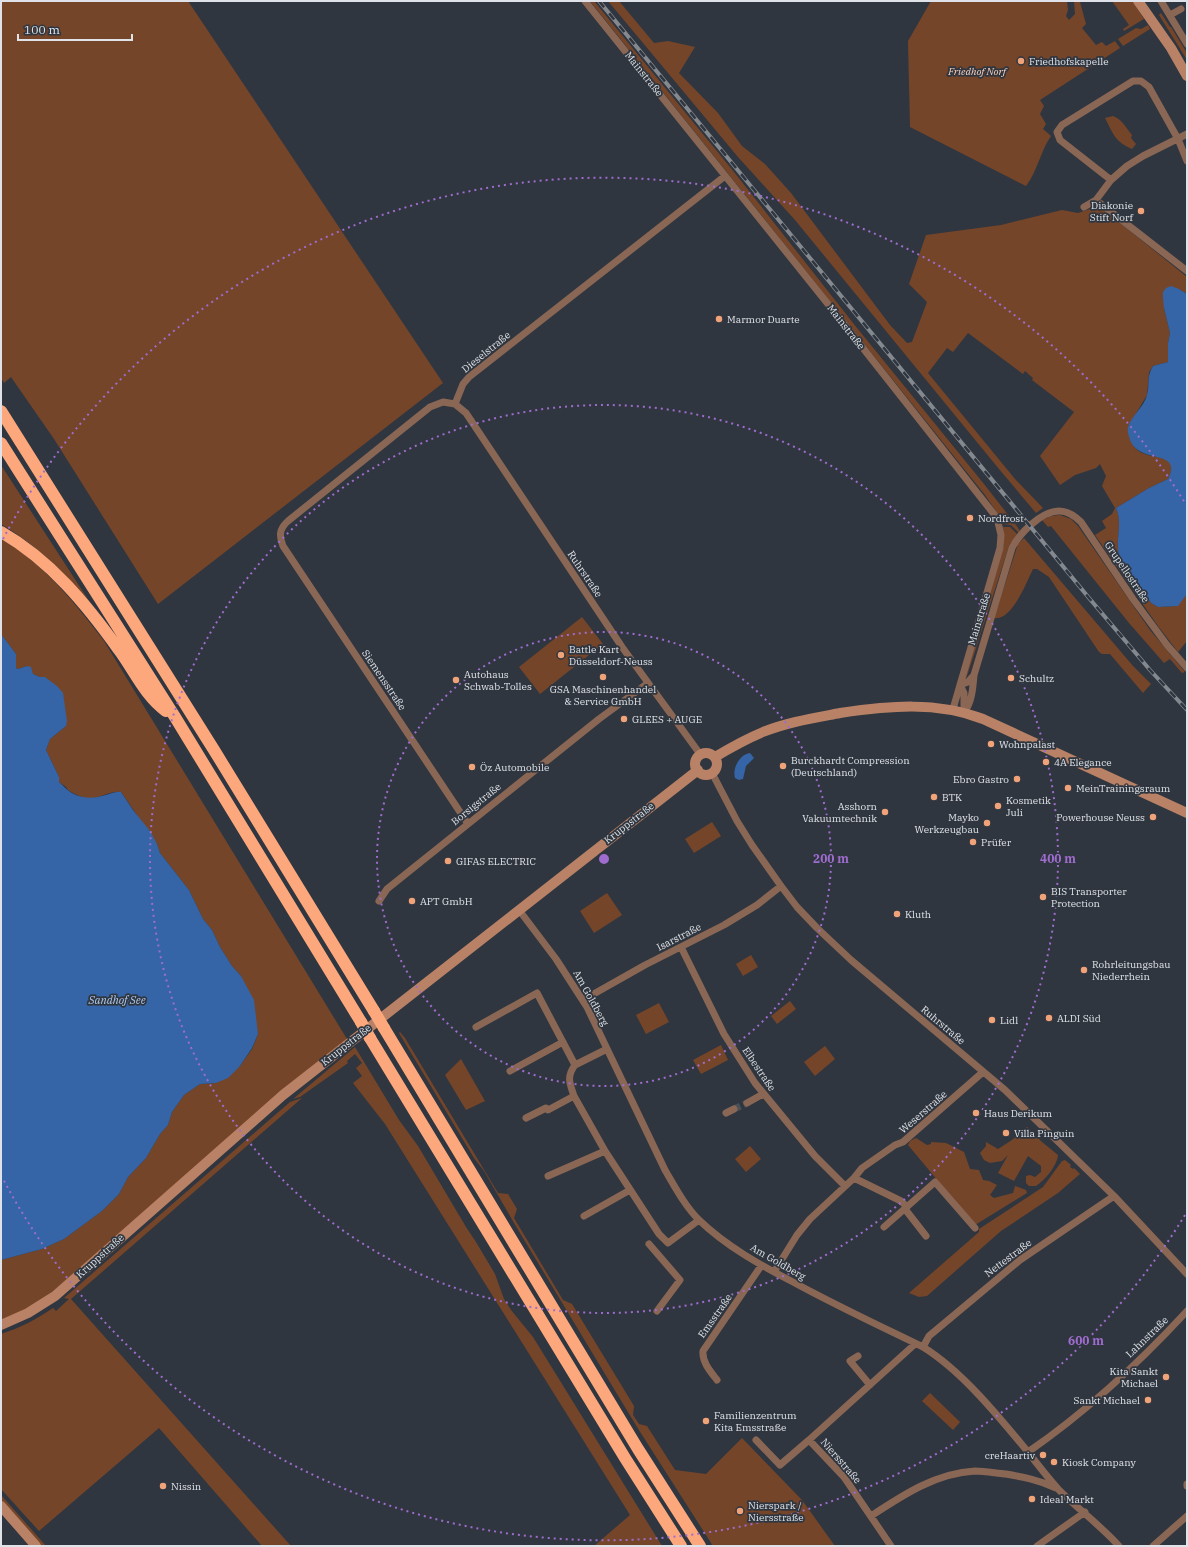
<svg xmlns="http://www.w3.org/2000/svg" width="1188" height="1547" viewBox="0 0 1188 1547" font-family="'IBM Plex Serif',serif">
<rect width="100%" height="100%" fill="#30363f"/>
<path fill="#75452a" d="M1,1h187l255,382 -285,221 -104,-165 -43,-62 -7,6 -3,-5z
M590,1h4l140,171 123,156 127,156 32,41 4,6 -1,2 -8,-8 -8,-1 -3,-7 -15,-22z
M608,1h11l35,42 14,-2 27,6 -16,26 39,40 24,33 23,18 26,29 99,132 17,18 5,-1 15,-40 -18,-18 17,-49 75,-10 61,-15 16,3 21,-7 88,71v17l-8,-5 -15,19 6,25 -2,10v19l-15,4 -4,6 -2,23 -19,32c2,9 3,20 12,25 14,8 41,1 28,27l-19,9 -33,20c7,16 -1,31 3,48l32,47 7,4 19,-1 10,-12v47l-9,11 -20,-26 -63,-91 11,-7 -4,-7 10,-7 3,-6 -13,-22 4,-10 -6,-12 -4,4 -21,7 -15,10 -20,-29 34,-44 -42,-32 1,-2 -8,-7 -2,3 -55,-41 -15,19 -6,-4 -19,25 87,106 28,29 -7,5 -37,-44 -204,-249 -57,-63z
M931,1h136l1,9 -2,6 3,4 6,-6 -1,-13 6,1 6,22 -4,4 14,17 6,-3 4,4 9,-5 5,7 -80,52 4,6 -4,8 6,10 -3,5 8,7c-11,16 -13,34 -25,50l-116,-59 -2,-86z
M1112,1h21l11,18 -20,12 -1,-2 6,-4z
M1161,13l9,14h1l16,26v7l-28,-45z
M1148,25l2,4 -27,17 -5,-7 18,-11 5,1z
M1113,116c9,3 13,12 19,19l-1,3 5,6 -4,5c-18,-8 -19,-16 -27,-31z
M1,465l90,139c-27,-31 -54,-59 -90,-80z
M1060,515l11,4 7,7 72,104 35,42 -3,1 -12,-14 -6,4 -35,-40 -78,-97 -3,1 -6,-7 9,-4z
M1003,527h7l7,7 -8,12 -43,133h-1l39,-134z
M1024,538l109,128 18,18 -8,9 -33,-39h-8l-3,-2 -50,-75 -12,-8h-4c-7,14 -21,52 -39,49l24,-74z
M1,539c42,24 74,64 103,102l243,398 -296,254 -21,15 -29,12v-60l41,-11 22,-10 38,-28 17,-17 9,-17 18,-19 14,-24 8,-9 4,-13 12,-17 16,-11 16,-1 24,-17 12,-17 6,-15 -17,-58 -9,-10 -12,-19 -8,-17 -9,-11 -14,-29 -29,-37 -3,-9 -36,-52c-11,-2 -23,8 -35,6 -6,-1 -13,-5 -18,-8l-2,-3 -7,-5v-5l-13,-27 4,-11 16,-13 -26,-49 -7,-3 -6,-8 -9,3 -2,-1v-14l-15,-20z
M582,617l21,27 -63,50 -21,-27z
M712,822l9,14 -27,17 -9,-14z
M607,893l15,22 -28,18 -14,-22z
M751,955l7,12 -15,9 -7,-12z
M790,1001l6,8 -19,15 -6,-8z
M659,1003l10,19 -23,12 -10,-19z
M400,1032l5,6 93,155 10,1 9,15 -3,9 49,82 9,4 62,102 -1,9 6,9 8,2 28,44 31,4 36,-36 60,62 33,46h-122l-76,-119 -123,-204 -30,-52 -10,-13 -75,-125z
M721,1045l7,15 -27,14 -8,-14z
M825,1046l10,13 -20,17 -11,-14z
M355,1047l44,73 19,26 48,81 10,15 19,32 9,25 7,11 22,27 129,209h-68l36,-31 -245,-391 -32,-41 9,-7 -6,-8 6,-5 -7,-9 -8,7 1,2 -48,34 -7,2z
M461,1059l24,42 -19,9 -21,-35z
M302,1098l-231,201 220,247h-29l-103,-118 -120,103 -38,-42v-155c19,-6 36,-15 52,-26l3,3 13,-12 -5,-1 226,-196z
M1027,1127l15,15 16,13c-1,11 -13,25 -22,31h-7l-3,-3v-7l4,-1 5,2 6,-5v-6l-13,-10 -14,25 -16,-8 10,-18 -6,6 -12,2 -6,-3 -4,-7 6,-7v-4l12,7 14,-9z
M916,1138l11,7 4,-1v-2l15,1 18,9 6,17 9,1 4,10 6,1 8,4 -7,10 4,3 19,-5 2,-7 11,4 1,3 -52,32 -67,-80 2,-4z
M750,1146l11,13 -15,13 -11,-13z
M1065,1160l6,5 -1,2 3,2 1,-1 6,6 -22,19 -57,38 -74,65 -8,1 -10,-4 70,-61v-3l64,-42 19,-26z
M930,1393l30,29 -7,8 -31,-29z
M1,1495l45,51h-5l-40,-46z"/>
<path fill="#3565a6" d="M1171,286l8,3 8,5v300l-9,12 -20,1 -7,-4 -32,-47c-4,-18 4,-32 -3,-48l33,-20 19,-9c15,-30 -27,-15 -37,-37 -2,-5 -4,-10 -3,-15 4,-12 16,-20 19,-32 3,-11 -1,-18 6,-29l15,-4v-19l2,-10 -6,-25 -1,-10v-6l3,-4z
M1,634l15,20v14l2,1 9,-3 4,1 2,7 7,3h5l12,9 6,7 4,28 -1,5 -16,13 -4,11 13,27v5c4,3 7,7 10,9 11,8 24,8 37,4 5,-1 9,-4 15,-3l12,18 17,21 7,13 3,9 29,37 14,29 9,11 8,17 12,19 9,10 13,24 4,34 -6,14 -12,18 -12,12 -12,5 -16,1 -16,11 -12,17 -4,13 -8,9 -14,24 -18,19 -9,17 -17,17 -38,28 -22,10 -41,11z
M750,753l4,5 -8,8 -3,13 -4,1 -4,-2c-3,-10 5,-24 15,-25z"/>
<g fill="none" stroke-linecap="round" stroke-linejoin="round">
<path stroke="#4a5058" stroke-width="7" stroke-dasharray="7 3.5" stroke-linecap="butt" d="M734,1109l13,-6"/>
<path stroke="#8a6755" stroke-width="7" d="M585,1l255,318 157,199 4,17 -1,13 -47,161
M1161,1l26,43
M1170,15l11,-6
M1111,180l-51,-40 -3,-8 5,-7 71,-44h8l8,6 29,52 9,22
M1096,200l91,71
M1084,207l12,-7 15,-20 16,-14 16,-10 44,-22
M455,404l11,9 156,234 78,107
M960,685l4,8v18
M960,685l8,-3 6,-7
M964,712c8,-9 9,-25 10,-37l38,-127c7,-14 29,-37 47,-37 9,0 16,5 22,11l52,77 34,46 20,23
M712,773l25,48 15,24 29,41 16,21 20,21 34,32 154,130 109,106 73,78
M468,824l-185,-278c-4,-10 -4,-17 5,-25l142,-114 13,-5 12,2 8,-20 6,-7 256,-201
M379,901l8,-12 212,-170 49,-36
M519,910l37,49 31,48 78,163c10,17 20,36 34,50 27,26 61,45 94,62 42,23 87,44 130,65 39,24 76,70 105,105 10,13 20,26 31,38 19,19 41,35 60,56
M681,947l43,87 31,49 60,73 30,30
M583,1000l62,-35 79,-40 33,-20 24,-19
M476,1027l61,-34 38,72 32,-16
M510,1071l53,-29
M574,1096l31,55 54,83 9,9 31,-23
M747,1103l16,-9
M726,1113l8,-4
M526,1118l20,-10 2,2 26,-14c-4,-12 -8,-19 1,-31
M548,1176l57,-25
M854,1178l47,23 6,6
M905,1209l21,27
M584,1216l46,-26
M884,1227l51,-45 40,46
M649,1244l31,36 -23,31
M774,1272l23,-37 13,-16 44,-41 8,-10 33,-23 8,-3 80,-70
M923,1347l6,-11 91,-76 94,-64
M858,1356l-8,5 20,24
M717,1380c-7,-9 -15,-18 -14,-29l58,-85
M756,1440l24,25 29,-25
M1028,1452c58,-40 111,-89 159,-141
M1187,1484v2
M871,1516c32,-21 65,-43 104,-45 10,0 20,2 31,3 17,3 33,6 50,14
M891,1546l-47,-69 -35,-37 106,-96
M1037,1546l48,-34
M1153,1546l34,-30"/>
<path stroke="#b98266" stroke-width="10" d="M1138,1l33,47 16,28
M695 764a11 11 0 1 1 22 0a11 11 0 1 1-22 0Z
M715,757c15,-9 31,-18 48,-25 25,-10 51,-14 77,-19 49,-7 96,-12 143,6l204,94
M1,1325l27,-12 27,-17 228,-201 415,-325
M1,1506l35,40"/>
<path stroke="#fda87c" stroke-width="12" d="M1,411l213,339 160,261
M1,443l174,274 186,305
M1,532c49,28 86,73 118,118 15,20 26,46 47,61
M384,1028l254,421 62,97
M370,1038l255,420 56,88"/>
<g stroke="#848990" stroke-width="4">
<path id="rail" d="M599,1l490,597 61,72 37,40"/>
</g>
<use href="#rail" stroke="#30363f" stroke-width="2.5" stroke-dasharray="8" stroke-linecap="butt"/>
<path stroke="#fda87c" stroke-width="12" d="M374,1011l10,17
M361,1022l9,16"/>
</g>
<g fill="none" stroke="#9e6cce" stroke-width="2" stroke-dasharray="2 4">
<circle cx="604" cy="859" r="227"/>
<circle cx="604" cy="859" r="454"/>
<path d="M1185 1215A681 681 0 0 1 3 1179M3 539A681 681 0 0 1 1185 503"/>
</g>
<g fill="#f0a279" stroke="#30363f" stroke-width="1.5">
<circle cx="1021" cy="61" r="4"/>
<circle cx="1141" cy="211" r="4"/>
<circle cx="719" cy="319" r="4"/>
<circle cx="970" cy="518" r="4"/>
<circle cx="561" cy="655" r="4"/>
<circle cx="603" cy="677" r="4"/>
<circle cx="1011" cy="678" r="4"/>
<circle cx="456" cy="680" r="4"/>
<circle cx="624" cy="719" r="4"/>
<circle cx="991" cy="744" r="4"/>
<circle cx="1046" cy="762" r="4"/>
<circle cx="783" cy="766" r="4"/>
<circle cx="472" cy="767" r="4"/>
<circle cx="1017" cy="779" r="4"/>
<circle cx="1068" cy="788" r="4"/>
<circle cx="934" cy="797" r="4"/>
<circle cx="998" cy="806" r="4"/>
<circle cx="885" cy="812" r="4"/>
<circle cx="1153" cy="817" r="4"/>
<circle cx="987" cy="823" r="4"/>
<circle cx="973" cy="842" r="4"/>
<circle cx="448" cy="861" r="4"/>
<circle cx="1043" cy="897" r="4"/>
<circle cx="412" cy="901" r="4"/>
<circle cx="897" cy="914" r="4"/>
<circle cx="1084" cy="970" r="4"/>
<circle cx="1049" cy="1018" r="4"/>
<circle cx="992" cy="1020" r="4"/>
<circle cx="976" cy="1113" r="4"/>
<circle cx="1006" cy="1133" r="4"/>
<circle cx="1166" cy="1377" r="4"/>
<circle cx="1148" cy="1400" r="4"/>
<circle cx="706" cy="1421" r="4"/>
<circle cx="1043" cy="1455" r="4"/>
<circle cx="1054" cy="1462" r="4"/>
<circle cx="163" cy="1486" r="4"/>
<circle cx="1032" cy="1499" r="4"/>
<circle cx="740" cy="1511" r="4"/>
</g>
<g text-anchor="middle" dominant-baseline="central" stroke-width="3.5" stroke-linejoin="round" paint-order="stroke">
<g font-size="10" fill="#dfe3e9" stroke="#30363f" text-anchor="start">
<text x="1029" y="61">Friedhofskapelle</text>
<text x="1133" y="205" text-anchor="end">Diakonie<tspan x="1133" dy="12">Stift Norf</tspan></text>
<text x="727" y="319">Marmor Duarte</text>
<text x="978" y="518">Nordfrost</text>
<text x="569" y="649">Battle Kart<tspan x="569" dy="12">Düsseldorf-Neuss</tspan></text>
<text x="464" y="674">Autohaus<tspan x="464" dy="12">Schwab-Tolles</tspan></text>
<text x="1019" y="678">Schultz</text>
<text x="603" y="689" text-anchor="middle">GSA Maschinenhandel<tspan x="603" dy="12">&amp; Service GmbH</tspan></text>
<text x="632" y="719">GLEES + AUGE</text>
<text x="999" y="744">Wohnpalast</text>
<text x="791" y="760">Burckhardt Compression<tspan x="791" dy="12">(Deutschland)</tspan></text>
<text x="1054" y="762">4A Elegance</text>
<text x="480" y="767">Öz Automobile</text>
<text x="1009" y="779" text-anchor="end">Ebro Gastro</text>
<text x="1076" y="788">MeinTrainingsraum</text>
<text x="942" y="797">BTK</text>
<text x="1006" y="800">Kosmetik<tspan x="1006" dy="12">Juli</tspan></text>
<text x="877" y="806" text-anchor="end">Asshorn<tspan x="877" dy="12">Vakuumtechnik</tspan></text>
<text x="979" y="817" text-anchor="end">Mayko<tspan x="979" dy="12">Werkzeugbau</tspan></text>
<text x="1145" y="817" text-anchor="end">Powerhouse Neuss</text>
<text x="981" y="842">Prüfer</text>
<text x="456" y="861">GIFAS ELECTRIC</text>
<text x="1051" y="891">BIS Transporter<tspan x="1051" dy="12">Protection</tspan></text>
<text x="420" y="901">APT GmbH</text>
<text x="905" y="914">Kluth</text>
<text x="1092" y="964">Rohrleitungsbau<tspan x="1092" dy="12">Niederrhein</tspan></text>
<text x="1057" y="1018">ALDI Süd</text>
<text x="1000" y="1020">Lidl</text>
<text x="984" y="1113">Haus Derikum</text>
<text x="1014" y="1133">Villa Pinguin</text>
<text x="1158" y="1371" text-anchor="end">Kita Sankt<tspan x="1158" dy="12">Michael</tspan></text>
<text x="1140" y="1400" text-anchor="end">Sankt Michael</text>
<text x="714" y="1415">Familienzentrum<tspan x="714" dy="12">Kita Emsstraße</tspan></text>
<text x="1035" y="1455" text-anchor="end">creHaartiv</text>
<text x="1062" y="1462">Kiosk Company</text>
<text x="171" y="1486">Nissin</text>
<text x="1040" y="1499">Ideal Markt</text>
<text x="748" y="1505">Nierspark /<tspan x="748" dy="12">Niersstraße</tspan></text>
</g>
<g font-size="10" font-style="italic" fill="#fed2bc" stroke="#30363f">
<text x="977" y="71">Friedhof Norf</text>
</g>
<g font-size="10" fill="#dfe3e9" stroke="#30363f">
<text transform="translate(644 74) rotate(51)">Mainstraße</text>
<text transform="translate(846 327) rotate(52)">Mainstraße</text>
<text transform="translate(486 352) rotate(-39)">Dieselstraße</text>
<text transform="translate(1127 572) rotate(56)">Grupellostraße</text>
<text transform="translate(585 574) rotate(56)">Ruhrstraße</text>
<text transform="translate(979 619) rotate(-73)">Mainstraße</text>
<text transform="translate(384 680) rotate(56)">Siemensstraße</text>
<text transform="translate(476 804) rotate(-39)">Borsigstraße</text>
<text transform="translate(629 823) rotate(-38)">Kruppstraße</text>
<text transform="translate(679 937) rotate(-27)">Isarstraße</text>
<text transform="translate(591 998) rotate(61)">Am Goldberg</text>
<text transform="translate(943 1025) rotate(40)">Ruhrstraße</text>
<text transform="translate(346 1045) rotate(-38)">Kruppstraße</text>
<text transform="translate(759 1069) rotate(56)">Elbestraße</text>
<text transform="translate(923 1112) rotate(-41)">Weserstraße</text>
<text transform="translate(100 1256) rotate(-42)">Kruppstraße</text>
<text transform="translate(1008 1258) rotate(-37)">Nettestraße</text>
<text transform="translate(778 1262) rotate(30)">Am Goldberg</text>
<text transform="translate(715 1316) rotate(-55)">Emsstraße</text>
<text transform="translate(1147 1337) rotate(-44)">Lahnstraße</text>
<text transform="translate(841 1461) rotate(49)">Niersstraße</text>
</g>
<g font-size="11" font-style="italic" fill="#afc9ed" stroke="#30363f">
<text x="117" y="1000">Sandhof See</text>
</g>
</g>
<circle cx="604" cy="859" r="6" fill="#9e6cce" stroke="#30363f" stroke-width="2"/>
<g font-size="12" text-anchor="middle" font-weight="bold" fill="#9e6cce" stroke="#30363f" stroke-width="3.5" stroke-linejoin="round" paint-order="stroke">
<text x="831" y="863">200 m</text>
<text x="1058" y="863">400 m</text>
<text x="1086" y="1345">600 m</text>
</g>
<rect width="1188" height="1547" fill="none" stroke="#dfe3e9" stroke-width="4"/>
<path d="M18 34v6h114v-6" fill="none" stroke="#dfe3e9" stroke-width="2"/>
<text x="24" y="34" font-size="12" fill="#dfe3e9" stroke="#30363f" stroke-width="3" paint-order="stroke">100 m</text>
</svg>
